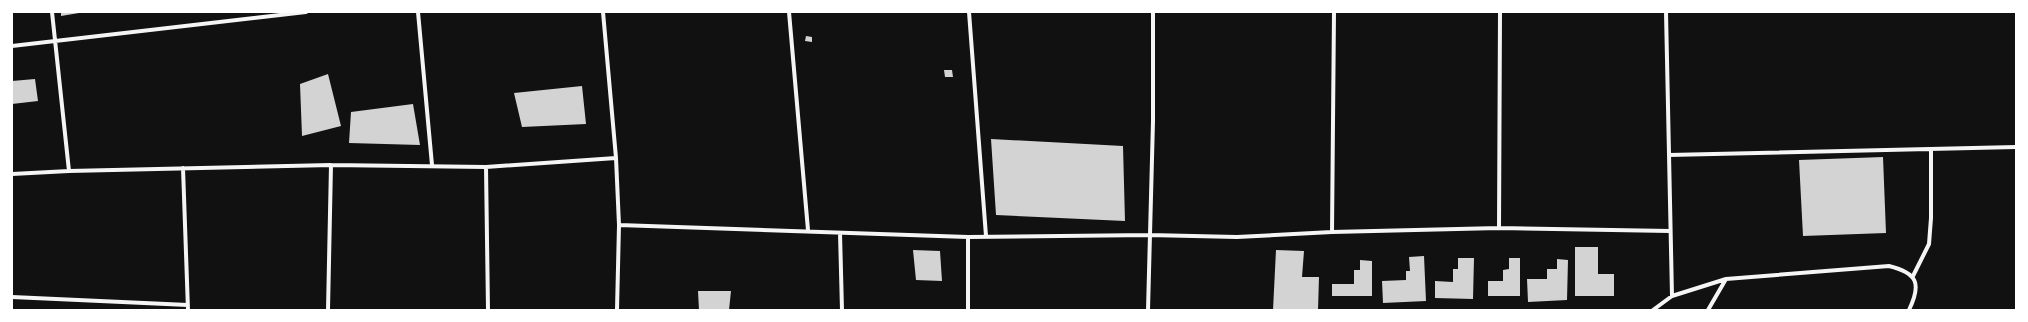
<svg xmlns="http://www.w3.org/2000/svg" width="2028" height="322" viewBox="0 0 2028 322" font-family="'Public Sans',sans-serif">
<rect width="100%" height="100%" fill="#111"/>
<path fill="#d3d3d3" d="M61,12h18v1l-18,3z
M806,36l6,1v5l-7,-1z
M944,70h8l1,7h-8z
M328,74l13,52 -39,10 -2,-52z
M35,79l3,22 -26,3v-23z
M582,86l4,38 -64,3 -8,-34z
M413,104l7,41 -71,-2 2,-31z
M991,139l132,7 2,75 -129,-6z
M1883,157l3,76 -83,3 -4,-76z
M1575,247h23v27h16v22h-39z
M913,250l27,1 2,30 -26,-1z
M1276,250l28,1 -2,26h17l-1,33h-45z
M1424,256l2,45 -43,2 -1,-22 24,-1v-9h4l-1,-14z
M1458,258h16l-1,41 -38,-1v-17l18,1v-13h5z
M1509,258h11v38h-32v-15h15v-11l6,-1z
M1557,259l11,1 -1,40 -39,2 -1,-23h20v-10h10z
M1360,260l12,1v35h-40v-12h22v-14h6z
M698,291h33l-2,19h-30z"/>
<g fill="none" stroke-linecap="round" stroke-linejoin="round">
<path stroke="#f5f5f5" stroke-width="4" d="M52,12l17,159 262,-6 155,2 130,-9 -13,-146
M418,12l14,153
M789,12l19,218
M969,12l17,224
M1666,12l6,284
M12,46l294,-34
M1669,155l347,-8
M616,158l3,67 -2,85
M486,167l2,143
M183,168l5,142
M12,174l57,-3
M619,225l349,12 181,-2 88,2 95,-5 167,-4 171,3
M1499,228l1,-216
M1332,232l2,-220
M840,233l2,77
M968,237v73
M1913,276l16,-32 2,-26v-69
M12,297l176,8
M328,310l3,-145
M1148,310l5,-189v-109
M1653,310l19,-14 54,-17 163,-13c28,7 33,17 20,44
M1708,310l18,-31"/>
</g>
<rect width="2028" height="322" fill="none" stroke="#ffffff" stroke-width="26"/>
</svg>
